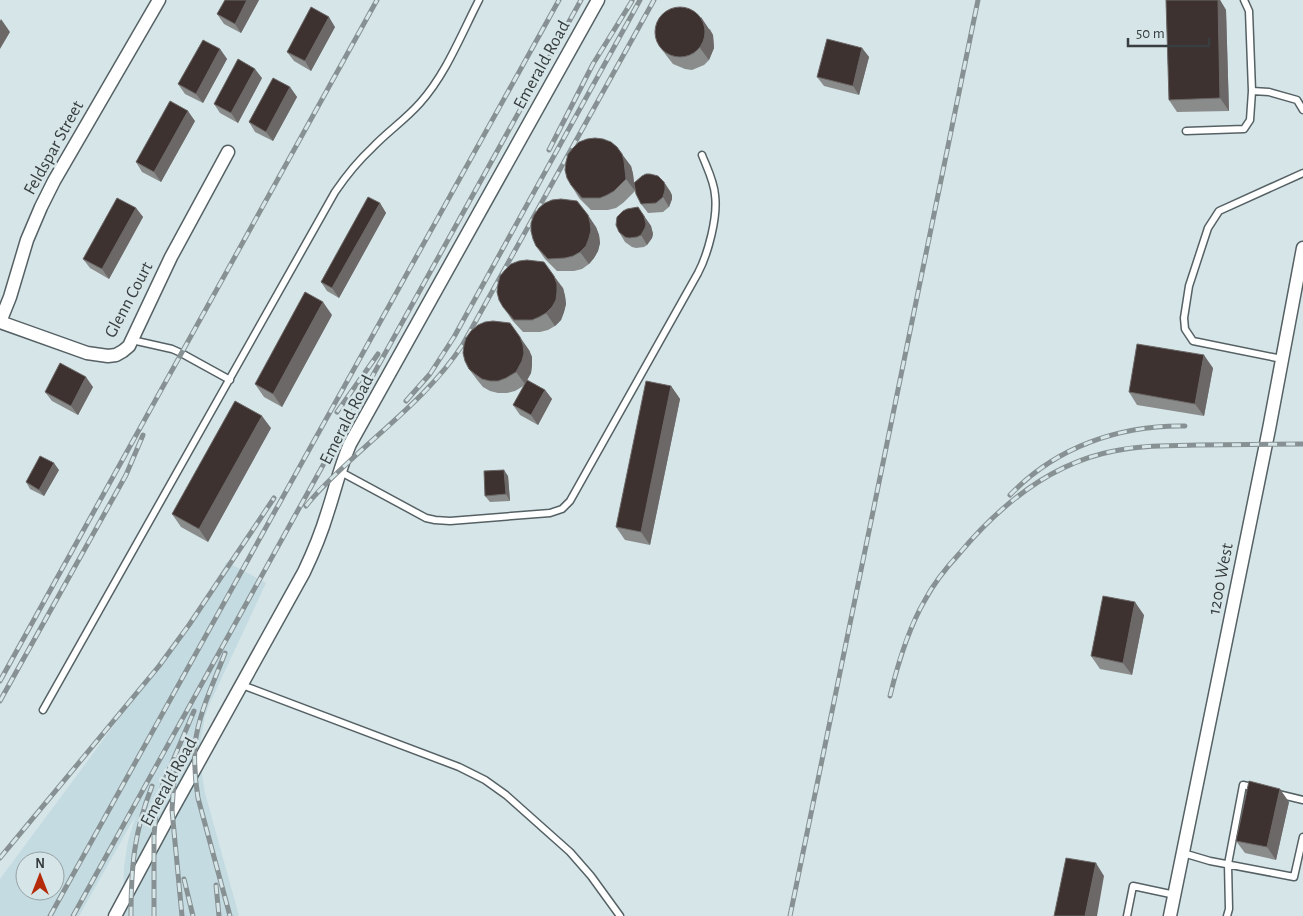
<svg xmlns="http://www.w3.org/2000/svg" width="1303" height="916" viewBox="0 0 1303 916" font-family="'Alegreya Sans',sans-serif">
<rect width="100%" height="100%" fill="#d6e5e8"/>
<path fill="#c4dbe1" fill-rule="evenodd" d="M227,562l39,21 -57,122 -4,11 -4,23v28l4,26 34,123h-116l1,-49 4,-26 8,-26 -57,101h-79v-37l166,-224 30,-42zM25,861h30v30h-30z"/>
<g fill="none" stroke-linecap="round" stroke-linejoin="round">
<g stroke="#556164" stroke-width="9">
<path id="service" d="M1244,0l5,11 3,80 17,1 28,8 6,10
M1186,131l58,-2 6,-9 2,-29
M132,340l40,9 9,4 49,27
M1282,359l-89,-18 -8,-12 -1,-11 5,-32 19,-58 11,-17 84,-38
M339,471l87,47 9,2 15,1 100,-8 12,-4 8,-8 128,-228c10,-19 20,-56 17,-78 -1,-14 -8,-27 -13,-40
M242,685l217,82 26,13 21,15 64,57 21,24 29,40
M43,710l292,-518c11,-16 23,-31 37,-44 15,-16 33,-28 48,-45 26,-29 41,-68 59,-103
M1278,794l25,6
M1183,853l27,8 84,16 9,-40
M1127,916l6,-30 42,9
M1227,916l2,-7 -1,-45 15,-79 13,3"/>
</g>
<g stroke="#556164" stroke-width="15">
<path id="minor" d="M0,322l10,-25 17,-57 14,-33 13,-26 105,-181
M0,322l87,31 21,3 8,-1 7,-4 6,-5 42,-89 57,-105
M115,916l57,-106 132,-238c9,-19 17,-38 23,-58 8,-24 13,-47 23,-70l248,-444
M1170,916l99,-487 34,-181"/>
</g>
<use href="#service" stroke="#fff" stroke-width="6"/>
<use href="#minor" stroke="#fff" stroke-width="12"/>
<g stroke="#879193" stroke-width="5">
<path id="rail" d="M549,150l44,-86 39,-63
M406,401l24,-27 24,-37 186,-337
M337,412l41,-58
M1010,495c46,-48 109,-70 175,-69
M306,506c14,-18 31,-33 48,-49 39,-36 80,-68 109,-113l191,-344
M225,653c-11,29 -26,59 -30,91 -1,18 0,36 3,54l32,118
M0,681l377,-681
M890,696c8,-33 18,-67 35,-96 9,-17 21,-32 34,-46 40,-48 92,-91 155,-103 27,-6 55,-5 83,-6 35,0 71,-1 106,-1
M0,701l126,-226 17,-40
M180,758l-6,22 -2,30 10,106
M0,858l159,-192 30,-41 85,-127
M184,879l9,37
M216,885l3,31
M50,916l509,-916
M73,916l508,-916
M131,916c0,-49 3,-84 21,-130
M154,916v-80l2,-25 7,-27 31,-73
M790,916l188,-916"/>
</g>
<use href="#rail" stroke="#d6e5e8" stroke-width="3" stroke-dasharray="9" stroke-linecap="butt"/>
</g>
<path fill="#8a8c8c" d="M225,0h34l-18,33 -17,-9 -7,-10z
M1166,0h54l6,10 3,101 -52,1 -8,-12z
M335,27l-24,44 -17,-10 -7,-9z
M710,29l3,6 1,13 -5,12 -5,5 -12,5 -7,-1 -12,-5 -4,-5 -9,-12z
M862,48l7,9 -10,38 -35,-9 -7,-9z
M220,49l7,10 -24,44 -18,-9 -7,-10z
M262,78l-24,45 -18,-10 -6,-9z
M290,87l7,10 -24,44 -18,-9 -6,-10z
M195,121l-34,61 -19,-10 -6,-10z
M631,166l2,8 1,9 36,8 2,8 -3,8 -6,5 -15,1 -7,-9 -7,-17 1,4 -12,12 -7,5 -8,2h-17l-12,-12 -8,-13z
M380,203l6,10 -47,85 -12,-7 -6,-9z
M638,207l13,19 2,8 -1,4 -5,7 -3,2 -8,1 -4,-1 -7,-5 -6,-10z
M136,208l7,9 -34,62 -19,-11 -7,-9z
M596,227l3,8 1,8 -2,8 -4,7 -5,6 -7,5 -8,2h-17l-12,-12 -9,-13z
M563,288l2,8 1,8 -2,8 -3,8 -6,6 -7,4 -8,2h-17l-11,-12 -9,-13z
M332,315l-50,92 -18,-10 -9,-13z
M529,350l3,7v8l-1,8 -4,7 18,10 7,9 -14,26 -18,-10 -7,-10 12,-20 -10,6 -8,2h-9l-8,-2 -7,-4 -5,-6 -9,-12z
M1213,368l-9,48 -67,-11 -8,-13z
M671,386l9,13 -30,146 -25,-5 -9,-13z
M93,387l-15,28 -26,-14 -7,-9z
M271,428l-63,114 -27,-15 -9,-13z
M59,470l-15,26 -14,-7 -4,-7z
M508,476l2,25 -20,1 -5,-6z
M1144,615l-12,60 -32,-6 -9,-13z
M1289,802l-13,58 -31,-7 -9,-12z"/>
<path fill="#6b6867" d="M247,0h12l-18,33 -6,-9z
M1218,0h2l6,10 3,101 -9,-13z
M329,17l6,10 -24,44 -6,-10z
M701,17l12,18 1,13 -5,12 -9,-12z
M1,19l9,13 -10,17v-28z
M862,48l7,9 -10,38 -6,-9z
M220,49l7,10 -24,44 -7,-9z
M255,69l7,9 -24,45 -7,-10z
M290,87l7,10 -24,44 -7,-9z
M188,111l7,10 -34,61 -7,-10z
M622,154l9,12 2,8 2,17 -9,-12z
M664,182l6,9 2,4v4l-3,8 -6,-10z
M380,203l6,10 -47,85 -7,-10z
M136,208l7,9 -34,62 -7,-10z
M588,215l8,12 3,8 1,8 -2,8 -4,7 -5,6 -9,-12z
M644,216l7,10 2,8 -1,4 -5,7 -6,-10z
M554,276l9,12 2,8 1,8 -2,8 -3,8 -6,6 -9,-13z
M323,302l9,13 -50,92 -9,-13z
M520,337l9,13 3,7v8l-1,8 -6,11 -9,-12z
M1204,355l9,13 -9,48 -9,-12z
M86,377l7,10 -15,28 -7,-9z
M671,386l9,13 -30,146 -9,-13z
M545,390l7,9 -14,26 -7,-10z
M262,416l9,12 -63,114 -9,-13z
M54,463l5,7 -15,26 -5,-6z
M504,470l4,6 2,25 -4,-7z
M1135,602l9,13 -12,60 -9,-12z
M1280,789l9,13 -13,58 -9,-13z
M1096,863l8,13 -7,40h-12z"/>
<path fill="#3d3230" stroke="#6b6867" d="M225,0h22l-12,24 -18,-10z
M1166,0h52l2,98 -51,2z
M655 32a25 25 0 1 1 50 0a25 25 0 1 1-50 0Z
M311,7l18,10 -24,44 -18,-9z
M827,39l35,9 -9,38 -36,-9z
M203,40l17,9 -24,45 -18,-10z
M238,59l17,10 -24,44 -17,-9z
M273,78l17,9 -24,45 -17,-10z
M170,101l18,10 -34,61 -18,-10z
M595,138l8,1 8,3 6,5 5,7 2,7 2,18 -12,12 -7,4 -7,3h-18l-11,-13 -4,-7 -2,-8 1,-8 2,-8 5,-6 6,-6 8,-3z
M646,174h4l8,2 6,6 1,3v5l-2,7 -7,6 -15,1 -5,-10 -2,-11 8,-7z
M368,197l12,6 -48,85 -11,-6z
M117,198l19,10 -34,61 -19,-10z
M561,199l16,2 11,14 2,7 1,8 -2,8 -3,8 -6,6 -7,4 -8,2 -17,1 -12,-13 -3,-7 -2,-8v-8l3,-8 5,-7 6,-5 7,-3z
M638,207l6,9 2,8 -1,4 -4,7 -4,2 -8,1 -4,-1 -6,-5 -3,-7 1,-8 6,-6 4,-2z
M527,260l17,2 10,14 3,8v8l-1,8 -4,7 -6,6 -7,4 -7,3h-18l-11,-13 -4,-7 -2,-8 1,-8 2,-8 5,-6 6,-6 8,-3z
M305,292l18,10 -50,92 -18,-10z
M493,321l17,2 10,14 3,8 1,8 -2,8 -6,11 -10,6 -8,3h-8l-8,-2 -7,-5 -6,-5 -4,-8 -2,-8 1,-8 2,-7 5,-7 7,-6 7,-3z
M1137,344l67,11 -9,49 -66,-12z
M60,363l26,14 -15,29 -26,-14z
M527,380l18,10 -14,25 -18,-10z
M646,381l25,5 -30,146 -25,-5z
M235,401l27,15 -63,113 -27,-15z
M40,456l14,7 -15,27 -13,-8z
M504,470l2,24 -21,2 -1,-25z
M1103,596l32,6 -12,61 -32,-7z
M1249,781l31,8 -13,58 -31,-6z
M1066,858l30,5 -11,53h-31z"/>
<g text-anchor="middle" dominant-baseline="central" stroke-width="5" stroke-linejoin="round" paint-order="stroke">
<g font-size="18" fill="#383e3f" stroke="#d6e5e8">
<text transform="translate(542 65) rotate(-61)">Emerald Road</text>
<text transform="translate(54 148) rotate(-61)">Feldspar Street</text>
<text transform="translate(129 300) rotate(-62)">Glenn Court</text>
<text transform="translate(347 420) rotate(-63)">Emerald Road</text>
<text transform="translate(1221 579) rotate(-79)">1200 West</text>
<text transform="translate(169 782) rotate(-61)">Emerald Road</text>
</g>
</g>
<g transform="translate(40 876)"><circle r="24" fill="#d6e5e8" stroke="#97a2a4"/>
<path d="M0-4L9 19L0 12L-9 19Z" fill="#b52a08"/>
<text y="-8" font-size="14" font-weight="bold" text-anchor="middle" fill="#383e3f">N</text>
</g>
<path d="M1128 38v8h81v-8" fill="none" stroke="#383e3f" stroke-width="2.5"/>
<text x="1136" y="38" font-size="15" fill="#383e3f" stroke="#d6e5e8" stroke-width="4" paint-order="stroke">50 m</text>
</svg>
